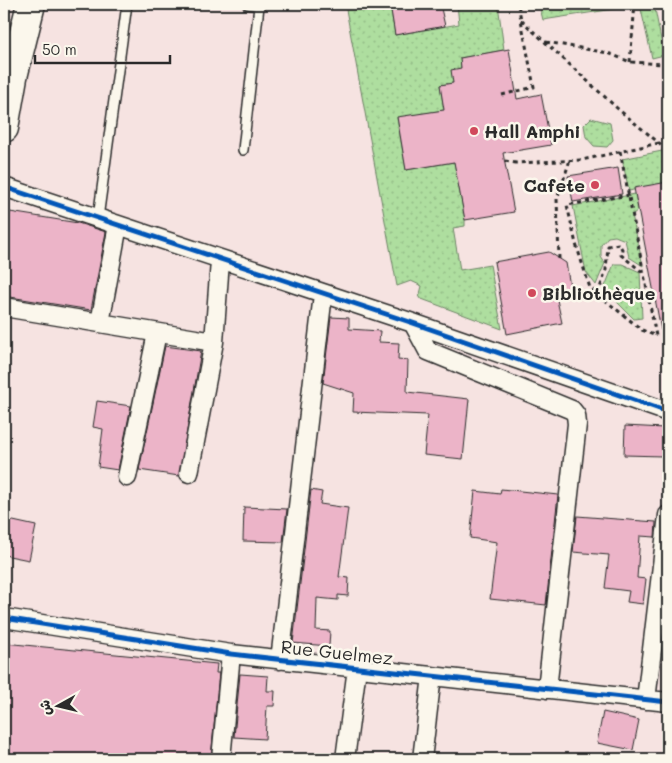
<svg xmlns="http://www.w3.org/2000/svg" width="672" height="763" viewBox="0 0 672 763" font-family="Mali,'Playpen Sans Arabic',sans-serif">
<defs>
<pattern id="grass-dots" width="8" height="8" patternUnits="userSpaceOnUse" patternTransform="scale(1.25)"><rect width="8" height="8" fill="#aede9f"/><path d="M2 2h.1M6 6h.1" fill="none" stroke="#96bf89" stroke-width="1.8" stroke-linecap="round"/></pattern>
</defs>
<rect width="100%" height="100%" fill="#f6e3e1"/>
<filter id="ink" filterUnits="userSpaceOnUse"><feTurbulence type="fractalNoise" baseFrequency=".02" numOctaves="2"/><feDisplacementMap in="SourceGraphic" scale="10" xChannelSelector="R" yChannelSelector="G"/><feConvolveMatrix kernelMatrix="1 2 1 2 8 2 1 2 1" color-interpolation-filters="sRGB"/></filter>
<g filter="url(#ink)">
<path fill="url(#grass-dots)" stroke="#6c8465" d="M345,4h45l5,31 64,-11 -2,-20h41l6,46 -44,8 1,10 -8,15 -13,2 4,25 -47,8 9,52 48,-8 11,58v6l-12,2 7,42 30,-5 12,64 -83,-31 3,-12 -11,-5 -14,5z
M564,4h90l10,51 -12,3 -12,-53 -97,15 -3,-12z
M591,118l19,5 3,17 -6,7 -13,-1 -8,-9 -2,-12z
M662,151l6,20v11l-39,9 -7,-32z
M635,194l3,16 -6,5 11,51 -14,-9 -4,-17 -10,-4 -7,1 -7,8v12l4,6 -9,22 -10,-13 -13,-66z
M614,264h8l18,8 2,46 -8,1 -30,-30z"/>
<path fill="#ecb4c8" stroke="#2b2b2b" d="M390,4h50l5,22 -50,9z
M509,49l8,50 24,-5 10,51 -48,8 11,59 -49,8 -11,-58 -48,8 -9,-53 47,-7 -4,-25 13,-2 -2,-13 10,-2 -1,-10z
M618,168l4,26 -49,8 -5,-26z
M668,182v148h-7l-27,-142z
M10,212l68,11 28,9 -15,78 -87,-14v-68h4z
M549,252l17,11 5,29 -15,3 6,28 -55,11 -13,-72z
M331,317l18,1v11l31,2 -1,11 20,1 -1,16 10,1 -1,32 62,7 -6,60 -39,-4 4,-40 -75,-3 1,-19 -31,-10z
M165,346l36,5 -22,125 -40,-6z
M97,401l34,5 -13,64 -20,-3 5,-38 -10,-2z
M625,426l39,2 -1,28 -39,-1z
M501,489l57,6 -12,110 -56,-6 7,-57 -27,-4 5,-47 25,3z
M311,490l11,2 -2,12 28,4 -9,69 10,1 -1,18 -10,-1v5l-21,-2 -1,32 14,1 -1,15 -36,-3z
M244,507l43,2 -4,33 -40,-1z
M577,516l79,6 -1,15 -15,-1 -3,42 9,1 -3,25 -16,-2 2,-11 -24,-3 4,-33 -36,-3z
M4,519l32,7 -7,34 -25,-5z
M4,643l213,21 -1,9h3l-8,86h-207z
M240,674l28,2 -1,15h8l-1,15h-7l-2,33 -31,-2z
M603,712l36,8 -6,30 -36,-7z"/>
<g fill="none" stroke-linecap="round" stroke-linejoin="round">
<g stroke="#2b2b2b" stroke-width="12">
<path id="service" d="M243,150l16,-144 -12,-2
M98,218l29,-214"/>
</g>
<g stroke="#2b2b2b" stroke-width="21">
<path id="minor" d="M4,187l409,136 255,89
M4,307l210,35
M100,323l18,-98
M413,323l15,28 144,59 4,5 1,9 -30,265
M189,473l25,-131 6,-81
M127,477l30,-144
M4,618l227,36 437,48
M280,660l43,-366
M646,700l22,-185
M221,759l10,-105
M345,759l12,-91
M422,759l10,-83"/>
</g>
<g stroke="#2b2b2b" stroke-width="31">
<path id="primary" d="M4,128l9,-51 18,-73"/>
</g>
<path stroke="#2b2b2b" stroke-width="3" stroke-dasharray="4 4" stroke-linecap="butt" d="M521,20l97,89 41,34 9,13
M546,42l62,11 22,9 35,2
M630,62l5,-58
M502,95l32,-8 -16,-83
M620,151l36,185 -14,-6 -52,-42 -14,-44 -9,-39 63,-10
M505,161l11,2 66,-3 77,-17 9,2
M559,259l-2,-60 13,-39
M598,294l8,-24 2,-24 11,-2 3,5 -1,6 24,19"/>
<use href="#service" stroke="#fbf7ec" stroke-width="9"/>
<use href="#minor" stroke="#fbf7ec" stroke-width="18"/>
<use href="#primary" stroke="#fbf7ec" stroke-width="28"/>
<g stroke="#fbf7ec" stroke-width="8">
<path id="cycleway" d="M4,187l409,136 255,89
M4,618l227,36 437,48"/>
</g>
<use href="#cycleway" stroke="#0057b8" stroke-width="5"/>
</g>
</g>
<g fill="#d1495b" stroke="#fbf7ec" stroke-width="2">
<circle cx="474" cy="131" r="5"/>
<circle cx="595" cy="185" r="5"/>
<circle cx="532" cy="293" r="5"/>
</g>
<g text-anchor="middle" dominant-baseline="central" stroke-width="5" stroke-linejoin="round" paint-order="stroke">
<g font-size="18" font-weight="bold" fill="#2b2b2b" stroke="#fbf7ec" text-anchor="start">
<text x="484" y="131">Hall Amphi</text>
<text x="585" y="185" text-anchor="end">Cafete</text>
<text x="542" y="293">Bibliothèque</text>
</g>
<g font-size="18" fill="#2b2b2b" stroke="#fbf7ec">
<text transform="translate(337 652) rotate(6)">Rue Guelmez</text>
</g>
</g>
<rect width="672" height="763" fill="none" stroke="#fbf7ec" stroke-width="20"/>
<rect x="10" y="10" width="652" height="743" fill="none" stroke="#2b2b2b" stroke-width="2" filter="url(#ink)"/>
<g transform="translate(58 706) rotate(262)" stroke="#fbf7ec" stroke-width="4" paint-order="stroke">
<path d="M0-4L9 19L0 12L-9 19Z" fill="#2b2b2b"/>
<text y="-8" font-size="14" font-weight="bold" text-anchor="middle" fill="#2b2b2b">ش</text>
</g>
<path d="M35 55v8h135v-8" fill="none" stroke="#2b2b2b" stroke-width="2.5"/>
<text x="42" y="55" font-size="15" fill="#2b2b2b" stroke="#fbf7ec" stroke-width="4" paint-order="stroke">50 m</text>
</svg>
